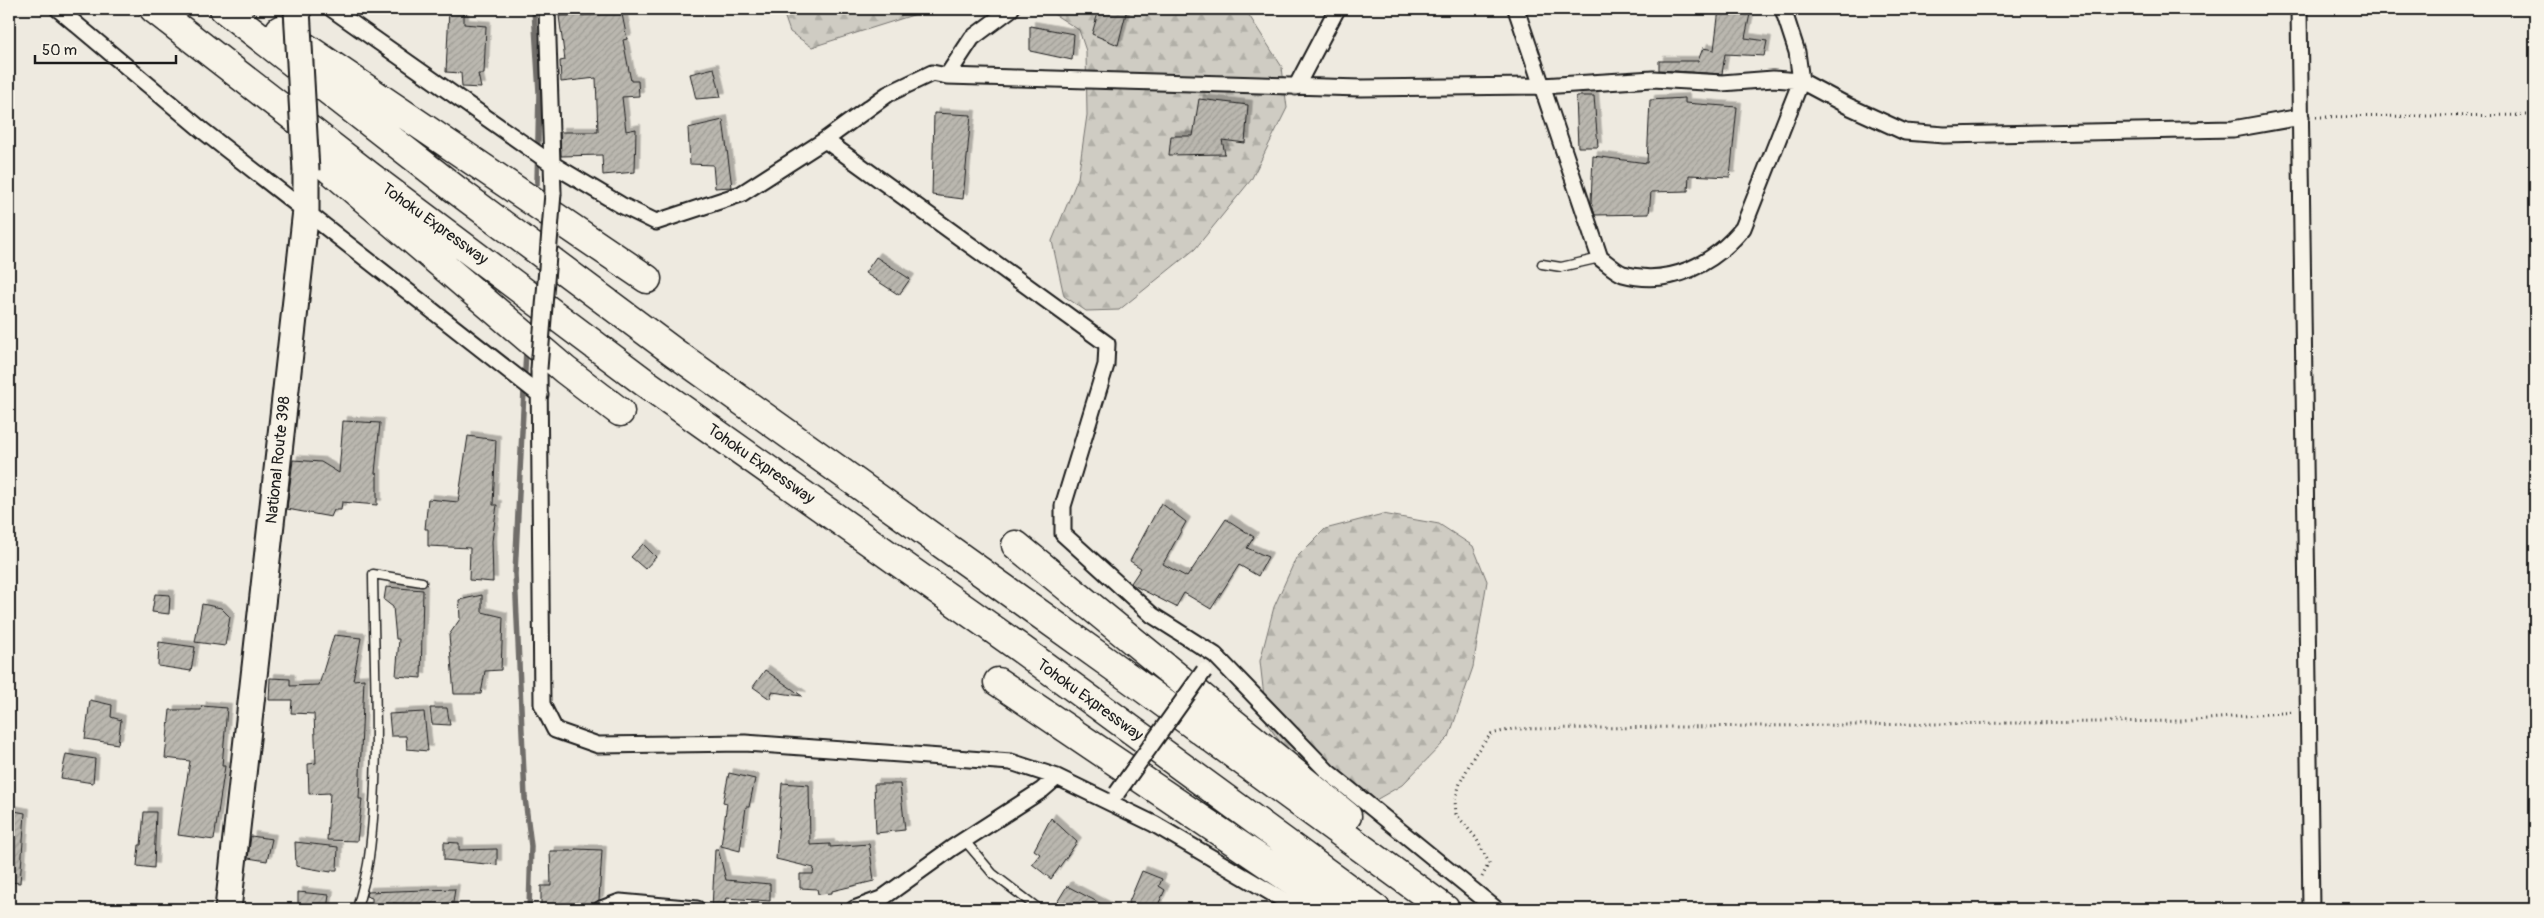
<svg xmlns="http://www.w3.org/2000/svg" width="2544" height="918" viewBox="0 0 2544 918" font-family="Pangolin,sans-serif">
<defs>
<pattern id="forest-firs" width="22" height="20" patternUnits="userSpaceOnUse" patternTransform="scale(1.25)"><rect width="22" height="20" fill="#cfccc3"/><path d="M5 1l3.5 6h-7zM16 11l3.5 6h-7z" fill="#b1afa7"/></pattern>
<pattern id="building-hatch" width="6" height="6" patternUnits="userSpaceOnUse" patternTransform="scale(1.25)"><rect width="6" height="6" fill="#bab7af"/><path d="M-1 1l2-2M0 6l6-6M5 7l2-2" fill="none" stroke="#9f9d96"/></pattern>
<filter id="shadow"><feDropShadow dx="4.5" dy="-4.5" stdDeviation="0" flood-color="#0004"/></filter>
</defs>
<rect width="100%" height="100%" fill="#eeeae0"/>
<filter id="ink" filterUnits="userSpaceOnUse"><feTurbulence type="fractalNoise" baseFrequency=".02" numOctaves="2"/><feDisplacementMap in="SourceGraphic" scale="10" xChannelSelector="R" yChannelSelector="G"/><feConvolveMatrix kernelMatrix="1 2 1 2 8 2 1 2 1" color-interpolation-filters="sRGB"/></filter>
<g filter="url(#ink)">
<path fill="url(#forest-firs)" stroke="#767470" d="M782,9h150l-120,38 -22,-15z
M1046,9h199l37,58 5,41 -36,72 -56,69 -76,61 -33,1 -22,-15 -12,-55 26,-63 9,-63 -1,-64 -7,-21z
M1383,514l56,10 34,22 14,35 -14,86 -24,70 -47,48 -35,20 -24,-10 -45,-29 -31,-42 -7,-63 14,-54 22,-49 29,-29z"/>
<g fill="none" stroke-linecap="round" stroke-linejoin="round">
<path stroke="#6f6d69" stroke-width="5.5" d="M534,9l5,83 -2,92
M526,350l-11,224 10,224 6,48 -2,63"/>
</g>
<path fill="url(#building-hatch)" stroke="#1c1c1c" filter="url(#shadow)" d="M449,9h15v15l22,2 -2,48h-6l3,14 -19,-1 -1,-14 -15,-1z
M594,9h27l6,30 -4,1 8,41h7l1,15 -17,1 4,34 10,-2 -1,43 -32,3 -1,-20 -41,1 -1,-24h38l-2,-54 -35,4 -1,-21 5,-1 -6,-44 36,-1z
M1099,9h28l-9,36 -26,-11z
M1719,9h32l-6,29 22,3 -3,15 -39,-2 -3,20 -63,-4v-9h39l5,-13 11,2z
M1030,26l44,8 -2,26 -42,-9z
M714,68l7,29 -25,2 -6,-25z
M1576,96h18l4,51h-20z
M1685,98v5l52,4 -7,70 -41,-2 -1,16 -37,1 -2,22 -54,1 -4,-13 2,-46 54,7 3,-63z
M1199,99l49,6 -3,38 -23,-3 3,14 -56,1 2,-19h22z
M934,113l37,2 -8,84 -31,-4z
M723,120l9,67 -17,1 -2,-23 -23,-1 -2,-36z
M876,257l34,22 -11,16 -34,-22z
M343,421l37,2 -5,50 2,1v31l-35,-3 -1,8h-7l-3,7 -44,-8 6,-49 28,2 18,11z
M468,436l28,4 -3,65h4l-5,36 1,41 -24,-2 1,-32 -42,-2v-17h-3l3,-30 30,3z
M1161,503l25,19 -23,42 24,13 39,-58 28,18 -7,11 21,9 -10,19 -19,-11 -28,44 -27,-16 -8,14 -43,-22 -2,-2 10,-15 -11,-7z
M643,544l13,13 -11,12 -14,-12z
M386,587l37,3 -2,88 -25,-2 3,-37h-3l-3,-32 -9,-7z
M155,594l15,1 -1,19 -17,-2z
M482,595v17l21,5 -2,53 -16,1 -4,23h-27l-5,-59 11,-16 -1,-19z
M202,604l19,4 9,9 -5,29 -30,-4z
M334,635l27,3 -8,42 11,-1 -5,120h3l-5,42 -30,-1 3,-47 -21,1 -1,-30 8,-1 -2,-49 -23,-1 1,-13h-23l1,-22 20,1v7l29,-1z
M159,642l36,5 -4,24 -33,-5z
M765,670l37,26 -30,-4 -2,7 -17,-12z
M90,700l22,5 -1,12 10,3 -3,24 -33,-5z
M202,706l25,2 -5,58h3l-11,74 -36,-5 12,-74 -25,-3 5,-48h31z
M430,708h17l3,17 -18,-1z
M424,712l4,39 -21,-2 -1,-13h-15l-2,-22z
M66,754l29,5 -2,24 -32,-5z
M729,773l26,6 -6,28h-3l-6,44 -19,-5 6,-43 -4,-1z
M782,783l27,2 1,60 20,-1v3l39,-3 5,37 -42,10v2l-14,1 -1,-5 -17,-1v-14h13l1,-6 -38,-9z
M874,784h26l5,46 -29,3z
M9,810l16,3 -5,70 -11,-1z
M144,812h12l-2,56 -17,-2 2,-21h2z
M1051,818l26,24 -26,37 -19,-15 8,-10 -6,-4z
M251,836l21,3 -5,22 -19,-3z
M295,842l43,5 -1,23h-6v2l-35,-6z
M444,842l15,1v7l38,-1v16l-53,-5z
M575,849l27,1 -3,50 -7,6 -22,-1 1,4h-30v-23h10l-1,-35h25z
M715,849h3l8,31 44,4v17l-44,-3 -4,11h-10z
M1142,871l20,8 -3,7 6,4 -9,19h-30z
M1067,886l44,23h-58z
M455,889l-3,20h-34l-25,-6v6h-21v-11l-6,-2 1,-4z
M298,892l31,3 -2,14h-29z"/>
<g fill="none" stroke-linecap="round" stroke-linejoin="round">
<g stroke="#1c1c1c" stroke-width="11">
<path id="service" d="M1542,264l19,3 39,-9
M965,841l28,33 46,35
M357,909c4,-17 10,-34 12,-52 12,-89 5,-192 4,-283l49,8"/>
</g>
<g stroke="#1c1c1c" stroke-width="19">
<path id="minor" d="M58,9l144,121 338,265
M332,9l220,155 1,29
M547,9l5,155 69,41 35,17 85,-28 84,-54 63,-46 44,-21 15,3 414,12 181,-2 111,-7 69,4 51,-4 28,2 47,25 57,26 39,3 289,-6 68,-12
M1516,9l84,249c7,5 15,13 23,16 47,13 91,-10 120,-46l58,-147 -4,-29 -14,-43
M2299,9l12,900
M947,76l25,-38 39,-29
M1296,87l41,-78
M825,140l282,204 -1,21 -43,141v28l89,81 63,40 113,117 168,137
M539,369l3,335 13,26 43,15 147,-2 266,19 46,15 97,47 145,85
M601,909l19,-7 77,7
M854,909l27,-10 71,-51 90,-58 15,-13"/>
</g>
<g stroke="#1c1c1c" stroke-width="29">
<path id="trunk" d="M228,909l78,-699v-39"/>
</g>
<g stroke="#1c1c1c" stroke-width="31">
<path id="motorway" d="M154,9l217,168 273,205 373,264 359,263
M224,9l231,180 220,164 453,324 317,232
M280,30l367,249
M312,154l253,216 55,42
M1016,545l331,271
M998,682l336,227"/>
</g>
<path stroke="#1c1c1c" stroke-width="3" stroke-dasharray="1 4" stroke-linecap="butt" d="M2316,117l219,-2
M1482,877l7,-14 -13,-25 -20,-24 -1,-13 5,-18 15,-29 16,-20 22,-5 669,-8 112,-9"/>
<use href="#service" stroke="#f7f3e8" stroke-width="8"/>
<use href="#minor" stroke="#f7f3e8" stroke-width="15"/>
<use href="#trunk" stroke="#f7f3e8" stroke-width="25"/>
<use href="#motorway" stroke="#f7f3e8" stroke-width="28"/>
<g stroke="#1c1c1c" stroke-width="19" stroke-linecap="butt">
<path id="minor-bridge" d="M539,369l14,-176
M1117,793l87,-122"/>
</g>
<g stroke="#1c1c1c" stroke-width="29" stroke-linecap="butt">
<path id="trunk-bridge" d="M297,9l9,162"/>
</g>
<use href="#minor-bridge" stroke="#f7f3e8" stroke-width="15"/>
<use href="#trunk-bridge" stroke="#f7f3e8" stroke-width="25"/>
</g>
</g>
<g text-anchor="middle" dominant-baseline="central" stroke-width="4" stroke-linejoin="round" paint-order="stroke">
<g font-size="16" fill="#1c1c1c" stroke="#f7f3e8">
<text transform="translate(435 224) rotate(36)">Tohoku Expressway</text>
<text transform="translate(278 460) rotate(-84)">National Route 398</text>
<text transform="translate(761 464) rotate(35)">Tohoku Expressway</text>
<text transform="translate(1090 700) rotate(36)">Tohoku Expressway</text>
</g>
</g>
<rect width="2544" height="918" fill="none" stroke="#f7f3e8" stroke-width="30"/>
<rect x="15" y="15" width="2514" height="888" fill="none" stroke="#1c1c1c" stroke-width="2" filter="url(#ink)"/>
<path d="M35 55v8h141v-8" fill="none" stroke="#1c1c1c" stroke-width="2.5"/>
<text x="42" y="55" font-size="15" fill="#1c1c1c" stroke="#f7f3e8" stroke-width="4" paint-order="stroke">50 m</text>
</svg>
